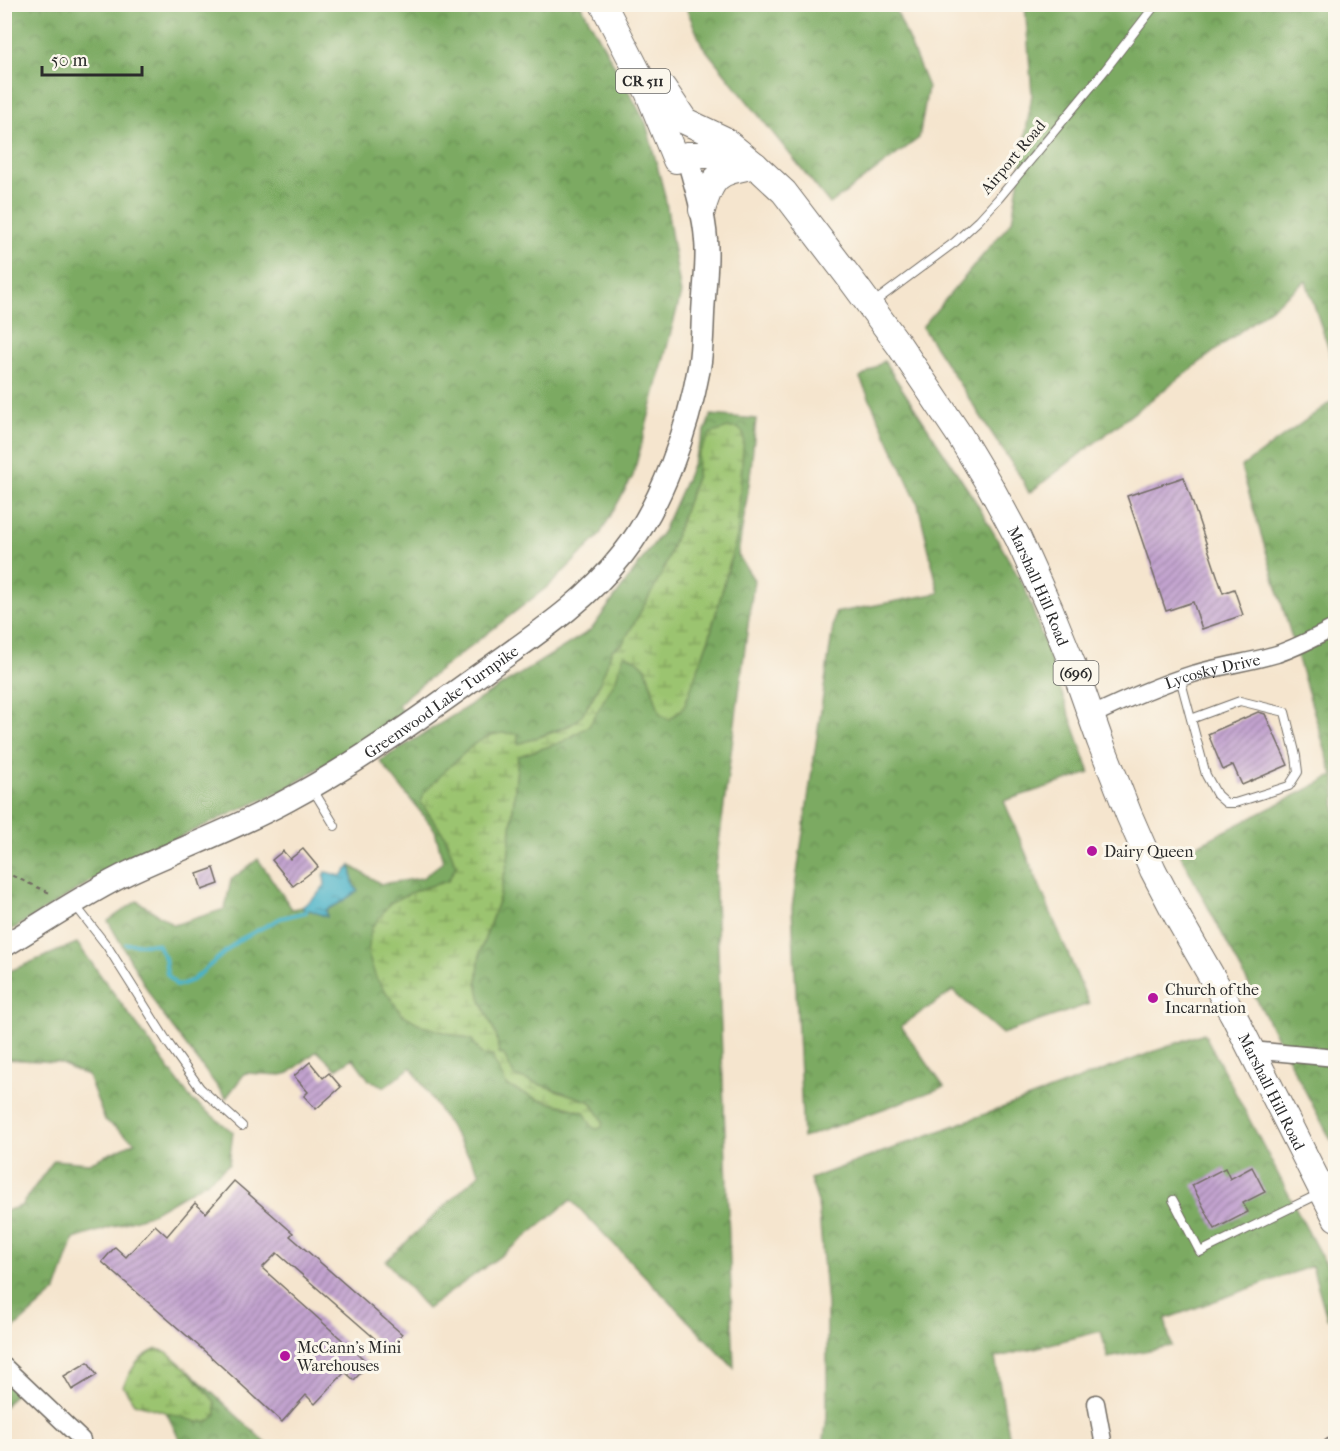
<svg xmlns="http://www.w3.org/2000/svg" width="1340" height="1451" viewBox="0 0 1340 1451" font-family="'IM FELL French Canon',serif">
<defs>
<pattern id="forest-crowns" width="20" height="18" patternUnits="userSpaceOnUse" patternTransform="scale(1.5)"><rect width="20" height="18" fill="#7caa62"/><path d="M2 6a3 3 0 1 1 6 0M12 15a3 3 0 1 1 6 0" fill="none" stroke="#668b51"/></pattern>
<pattern id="wetland-marsh" width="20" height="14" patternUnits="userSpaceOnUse" patternTransform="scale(1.5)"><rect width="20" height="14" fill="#9bc470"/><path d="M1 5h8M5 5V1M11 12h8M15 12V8" fill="none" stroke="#7f9f5c"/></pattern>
<pattern id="water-ripples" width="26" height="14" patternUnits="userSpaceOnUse" patternTransform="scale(1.5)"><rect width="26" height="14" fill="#49b2c7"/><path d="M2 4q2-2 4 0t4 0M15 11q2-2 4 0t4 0" fill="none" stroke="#3d91a2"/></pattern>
<pattern id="building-hatch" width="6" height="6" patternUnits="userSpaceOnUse" patternTransform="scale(1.5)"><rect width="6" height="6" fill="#c2a3cf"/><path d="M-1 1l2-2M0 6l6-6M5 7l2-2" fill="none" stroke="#9e85a8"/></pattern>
</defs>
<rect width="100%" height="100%" fill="#fbf7ec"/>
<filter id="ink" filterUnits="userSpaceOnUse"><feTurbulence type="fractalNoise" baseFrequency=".0167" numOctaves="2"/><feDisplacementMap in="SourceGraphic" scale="12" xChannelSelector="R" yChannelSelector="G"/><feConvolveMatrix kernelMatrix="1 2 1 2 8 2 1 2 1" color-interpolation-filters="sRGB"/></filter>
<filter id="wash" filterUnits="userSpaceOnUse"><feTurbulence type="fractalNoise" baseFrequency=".008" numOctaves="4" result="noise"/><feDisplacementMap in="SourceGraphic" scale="24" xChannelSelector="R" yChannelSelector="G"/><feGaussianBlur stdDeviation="1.35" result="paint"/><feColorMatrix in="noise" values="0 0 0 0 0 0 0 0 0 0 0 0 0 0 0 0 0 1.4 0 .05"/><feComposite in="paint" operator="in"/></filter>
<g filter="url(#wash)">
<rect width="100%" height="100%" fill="#f5e5ce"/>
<path fill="url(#forest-crowns)" stroke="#546a46" stroke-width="1.5" fill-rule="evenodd" d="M5,5h576l65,118 19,73 16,98 -48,182 -34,60 -48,48 -142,110 -11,11 6,10 -120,75 -161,72 -118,72z
M685,5h209l34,82 -9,51 -89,66 -128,-159z
M1025,5h310v363l-29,-87 -277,212 -7,-14 -100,-152 90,-106 20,-127z
M884,361l92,141 49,86 65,185 -86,28 85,203 -87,30 -49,-43 -52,35 43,61 -141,51 -11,-230 43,-295 104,-20 -21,-89 -58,-126z
M1335,399l1,735 -5,6 -151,-286 153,-78 -92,-309z
M711,415l45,4 -6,59 -12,77 16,25 -39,293 19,495 -163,-168 -54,44 -90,65 -41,-48 94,-88 -69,-106 -26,20 -16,-7 -16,-22 -17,11 -19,-18 -28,22 -8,2 -36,-2 -19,25 -67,-88 -51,-89 29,-20 37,24 51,-16 6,-29 27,-21 34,50 10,-2 4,5 4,-2 17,6 -1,-6 12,-6 15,-20 -2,-18 30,18 41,-6 21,-16 -8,-32 -55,-69 211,-131 72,-99 25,-56zM698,455l39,81 -27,99 -26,72 -24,7 -14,-46 -7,-7 -16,-7 -7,25 -54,63 -44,14 -10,103 -9,39 -19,54 -3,31 4,18 15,34 3,18 5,3 10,20 77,26 2,26 -9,-16 -46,-13 -31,-13 -14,-30 -11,-1 -10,-15 -49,-14 -6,-136 31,-9 8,-15 -11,-30 -21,-43 21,-22 29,-27 44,1 54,-21 9,-7 24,-43 7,-24 11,-7 40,-71 34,-97z
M77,943l114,156 42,33 -4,32 -21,17 -59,34 -75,24 -18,52 -51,45v-125l16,-5 33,-46 35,3 46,-21 -30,-22 -17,-44 -31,-14 -52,-3v-86z
M1204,1033l117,223 14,21v43l-8,-2 -15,-52 -147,53 6,27 -63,12 -7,-27 -106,27 16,88h-188l4,-29v-112l-9,-103 -8,-23z
M190,1372l79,74h-86l-17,-34 32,10 17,-20z
M4,1374l15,14 -14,18h-1z"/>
<path fill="url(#wetland-marsh)" stroke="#63784e" stroke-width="1.5" d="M728,428h10l6,6 -7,102 -27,99 -26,72 -15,13 -9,-6 -14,-46 -7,-7 -15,-7 -8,25 -27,47 -27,16 -44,14 -10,103 -9,39 -19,54 -3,31 4,18 15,34 3,18 5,2 10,21 77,26 12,19 -1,6 -4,2 -5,-1 -9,-16 -46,-13 -31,-13 -13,-25 -1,-5 -11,-1 -10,-15 -49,-14 -21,-12 -26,-36 -8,-24 3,-25 19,-26 27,-13 31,-9 8,-15 -11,-30 -24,-33 3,-10 21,-22 29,-27 17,-9 12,-2 15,1v10c16,-6 40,-12 54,-20 18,-11 34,-55 40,-74l11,-7 40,-71 34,-97 1,-20 12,-21z
M157,1349l10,3 23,20 25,30 1,13 -8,7h-10l-64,-19 -11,-17c10,-19 13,-28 34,-37z"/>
<path fill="url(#water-ripples)" stroke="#3a6e79" stroke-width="1.5" d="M351,866l2,18 5,7 -20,13 -12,6 1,7 -17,-7 -4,2 -4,-5 15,-12 8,-10 -1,-9 2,-4 15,4z"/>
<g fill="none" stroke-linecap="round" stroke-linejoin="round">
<path stroke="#49b2c7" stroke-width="4" d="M126,944h31l8,14 2,16 10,12 16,-6 46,-40 42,-22 25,-6"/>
</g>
<g id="blocks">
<path fill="url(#building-hatch)" d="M1184,477l39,116 11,-4 9,26 -41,14 -9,-27 -27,9 -39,-115z
M1258,712l7,2 23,51 -46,20 -9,-20 -10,5 -15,-36z
M303,849l15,18 -25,19 -21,-26 11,-9 7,8z
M214,868l5,16 -17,6 -5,-16z
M310,1062l13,16 6,-5 12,14 -25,22 -12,-13 4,-4 -14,-16z
M1252,1167l13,25 -22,11 5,9 -33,17 -23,-44 33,-17 5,11z
M234,1181l59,52 -3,3 112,98 -14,16 -111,-97 -15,15 107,96 -15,16 -9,-8 -30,32 -9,-9 -24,27 -73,-67 -107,-93 13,-15 11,10 29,-32 12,11 28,-33 11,10z
M88,1362l9,13 -25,15 -8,-14z"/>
</g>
</g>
<g filter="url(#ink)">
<use href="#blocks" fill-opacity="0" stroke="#726c64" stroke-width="1.5"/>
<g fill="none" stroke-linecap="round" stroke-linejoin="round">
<g stroke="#726c64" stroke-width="10">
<path id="lane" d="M873,303l82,-61 24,-22 20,-22 106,-128 51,-66
M1180,678l26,97 11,20 9,8h9l54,-17 9,-14 -2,-16 -11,-44 -45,-11 -49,18
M312,788l23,38
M75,905l32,41 61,97 32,45 42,38
M1173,1200l27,52 119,-58"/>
</g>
<g stroke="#726c64" stroke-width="19">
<g id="street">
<path id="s1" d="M1091,716c33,-16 67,-31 102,-42 27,-8 57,-12 84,-20 21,-7 39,-17 59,-27"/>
<path d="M1251,1050l85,8"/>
<path d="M4,1366l78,74"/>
<path d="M1096,1403l8,43"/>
<path d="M1332,1446h4"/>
</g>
</g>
<g stroke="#726c64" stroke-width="25">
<g id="secondary">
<path id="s2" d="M4,946c42,-25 82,-53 126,-74 52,-24 107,-44 158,-72 70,-37 134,-84 198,-130 49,-35 100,-68 137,-116 39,-49 65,-125 76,-186 4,-23 3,-47 5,-70 1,-19 4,-39 2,-58 -2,-28 -11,-57 -19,-85"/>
</g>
</g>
<g stroke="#726c64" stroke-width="28">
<g id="primary">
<path d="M603,4l45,88 28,68 11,-5h33l29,8"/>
<path id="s3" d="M663,88l22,33 38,18 32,26 29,27 68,89 47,64 61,91 30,50 28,52 31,69 28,69 23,65 29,74 24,55 24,46 56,98 103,204"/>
<path d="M702,210c11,-37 16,-37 53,-45"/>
</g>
</g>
<path stroke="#726c64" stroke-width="2" stroke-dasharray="4.5 4.5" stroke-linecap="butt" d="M4,872l48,22"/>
<use href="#lane" stroke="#fff" stroke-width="8"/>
<use href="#street" stroke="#fff" stroke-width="16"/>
<use href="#secondary" stroke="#fff" stroke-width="22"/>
<use href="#primary" stroke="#fff" stroke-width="26"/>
</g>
</g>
<g fill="#b5179e" stroke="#fbf7ec" stroke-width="2">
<circle cx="1092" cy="851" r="6"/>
<circle cx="1153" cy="998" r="6"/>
<circle cx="285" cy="1356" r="6"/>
</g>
<g text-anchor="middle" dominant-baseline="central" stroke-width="6" stroke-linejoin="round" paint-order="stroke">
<g fill="#fbf7ec" stroke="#696865" stroke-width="1.5">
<rect x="616" y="69" width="54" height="24" rx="4.5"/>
<rect x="1053.5" y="661" width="45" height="24" rx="4.5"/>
</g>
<g font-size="15" font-weight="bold" fill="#2b2b2b">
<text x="643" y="81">CR 511</text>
<text x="1076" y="673">(696)</text>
</g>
<g font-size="16" fill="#2b2b2b" stroke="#fbf7ec">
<text transform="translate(1013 157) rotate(-50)">Airport Road</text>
<text stroke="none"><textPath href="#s3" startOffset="633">Marshall Hill Road</textPath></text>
<text stroke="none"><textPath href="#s1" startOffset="130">Lycosky Drive</textPath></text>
<text stroke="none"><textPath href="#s2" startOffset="502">Greenwood Lake Turnpike</textPath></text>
<text stroke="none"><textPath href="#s3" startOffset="1191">Marshall Hill Road</textPath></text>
</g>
<g font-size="16" fill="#2b2b2b" stroke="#fbf7ec" text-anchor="start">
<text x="1104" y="851">Dairy Queen</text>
<text x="1165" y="989">Church of the<tspan x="1165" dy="18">Incarnation</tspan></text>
<text x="297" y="1347">McCann's Mini<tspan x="297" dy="18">Warehouses</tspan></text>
</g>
</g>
<rect width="1340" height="1451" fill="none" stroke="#fbf7ec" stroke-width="24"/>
<path d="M42 66v9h100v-9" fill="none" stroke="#2b2b2b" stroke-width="3"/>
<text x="51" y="66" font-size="18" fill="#2b2b2b" stroke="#fbf7ec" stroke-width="4.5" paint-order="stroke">50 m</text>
</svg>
